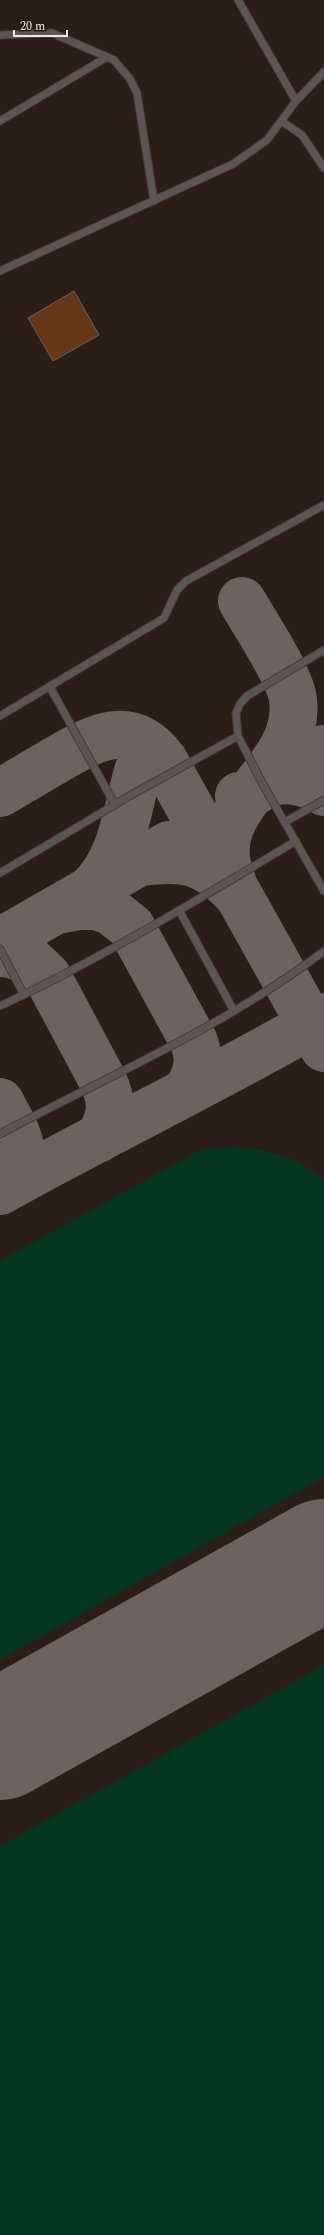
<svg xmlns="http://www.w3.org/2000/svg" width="324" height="2235" viewBox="0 0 324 2235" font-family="Spectral,serif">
<rect width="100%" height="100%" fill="#2b1e16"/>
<path fill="#043620" d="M233,1147c35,2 64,9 91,33v297l-324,183v-399l202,-112z
M324,1665v570h-324v-389z"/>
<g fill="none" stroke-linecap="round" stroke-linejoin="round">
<path stroke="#6e625c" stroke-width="48" d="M324,749l-2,16 2,12
M0,793c19,-11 37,-22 56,-33 38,-22 75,-44 108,1l75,135
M239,796c11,1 19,-8 28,-12 17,-8 42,-2 57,8
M141,862c46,-6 66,-1 98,34l85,152
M232,880c-33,-75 70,-107 61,-180 -2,-23 -38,-76 -51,-99
M89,891c33,-28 38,-81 49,-120
M58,910l21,-4h17l15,5 20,16 63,115c7,19 3,31 -6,48
M0,942l169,-97
M0,953l11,1 20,7 16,15 56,105c11,22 8,39 -5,58
M0,1102c17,33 30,46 11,83
M0,1191c107,-60 218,-112 324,-174"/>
<path stroke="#6e625c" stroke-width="120" d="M0,1740l324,-181"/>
</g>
<path fill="#653918" stroke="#6e5e55" d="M74,291l25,44 -46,26 -25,-43z"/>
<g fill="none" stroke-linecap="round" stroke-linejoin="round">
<g stroke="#473a33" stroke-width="9">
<path id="lane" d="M238,0l58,101
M0,35l52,-2 62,27 16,19 7,14 17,108
M0,121l107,-64
M281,121l21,14 22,33
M0,271l233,-107 34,-24 29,-39 28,-29
M324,650l-77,46 -7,8 -4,9 2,23 23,45 63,110
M50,687l65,118
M0,716l164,-98 13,-28 9,-9 138,-76
M285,822l39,-22
M0,873l131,-78 107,-59
M179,910l55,101
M0,949l24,46
M0,1006c102,-48 199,-107 296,-165
M0,1134c110,-59 224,-107 324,-183"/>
</g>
<use href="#lane" stroke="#5c5652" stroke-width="7"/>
</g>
<path d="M14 30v6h53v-6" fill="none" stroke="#f1e8e2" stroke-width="2"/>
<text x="20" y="30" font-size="12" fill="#f1e8e2" stroke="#2b1e16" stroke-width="3" paint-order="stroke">20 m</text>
</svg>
